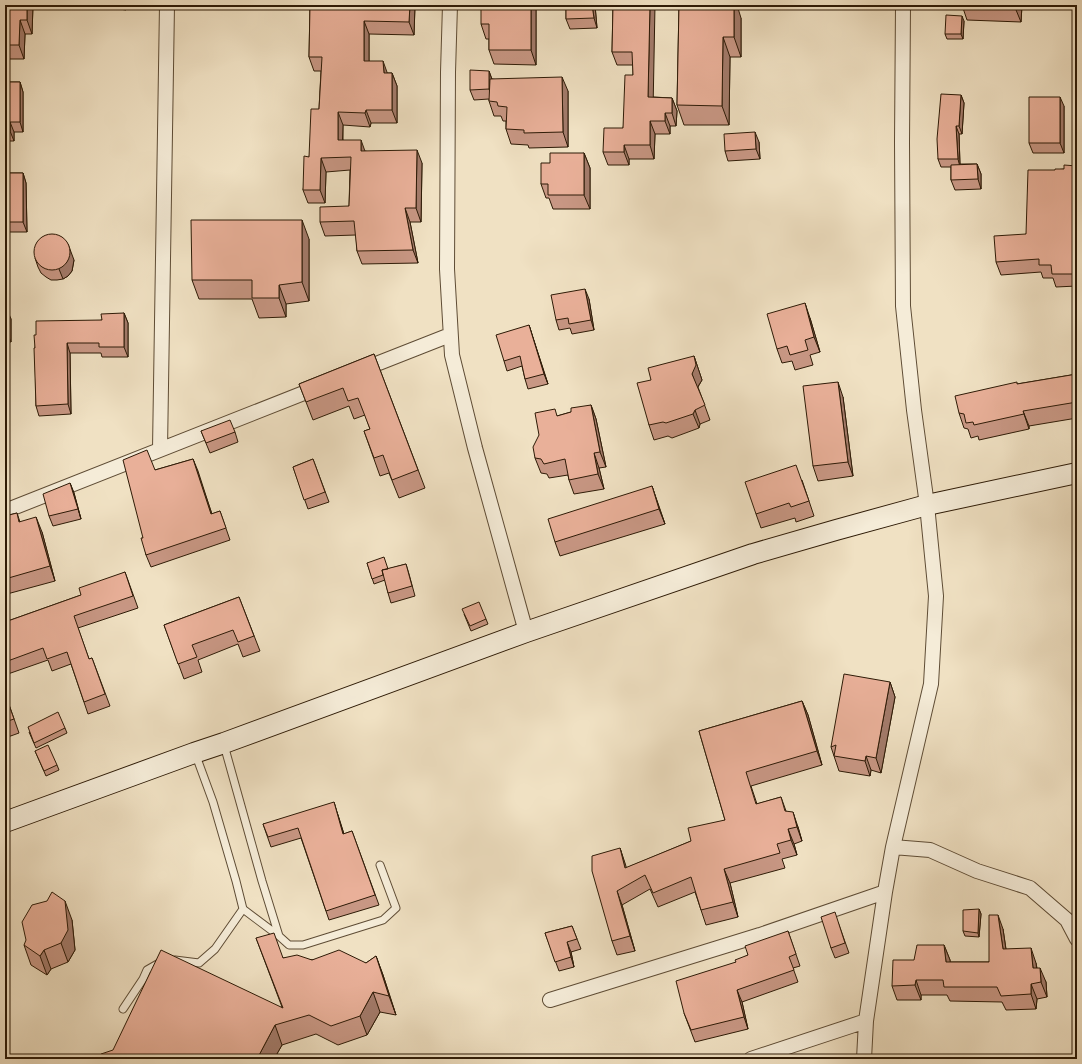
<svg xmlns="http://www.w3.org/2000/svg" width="1082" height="1064" viewBox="0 0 1082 1064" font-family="'Libre Bodoni',serif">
<rect width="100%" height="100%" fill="#f0e1c3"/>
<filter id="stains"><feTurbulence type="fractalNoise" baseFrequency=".005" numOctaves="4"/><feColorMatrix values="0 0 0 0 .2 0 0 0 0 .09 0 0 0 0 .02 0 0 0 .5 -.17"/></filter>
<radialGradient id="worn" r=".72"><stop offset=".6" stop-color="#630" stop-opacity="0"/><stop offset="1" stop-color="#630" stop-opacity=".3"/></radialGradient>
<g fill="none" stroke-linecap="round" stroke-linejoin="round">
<g stroke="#5e4c35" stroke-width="9">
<path id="service" d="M224,745l38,136 17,55 10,9h14l80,-25 13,-12 -16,-43
M243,909l36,27
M175,960l24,3 16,-14 28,-40 -7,-28 -23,-79 -18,-49
M123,1009l20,-30 4,-9 14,-8"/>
</g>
<g stroke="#5e4c35" stroke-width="16">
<path id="minor" d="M450,5l-2,67 -1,197 5,86 23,93 51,184
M361,370l89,-35
M160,449l7,-444
M5,511l314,-124
M893,847l37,3 47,21 53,17 37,32 10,19
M550,1000l210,-65 125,-43
M751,1059l115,-38
M864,1059l2,-38 19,-129 8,-45 38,-163 5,-88 -9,-91 -13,-95 -11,-104 -1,-164 1,-137"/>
</g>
<g stroke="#2d1a06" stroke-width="22">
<path id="secondary" d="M5,822l189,-69 30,-10 302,-111 227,-78 83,-24 91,-25 150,-32"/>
</g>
<use href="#service" stroke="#f5ecd8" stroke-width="7"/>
<use href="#minor" stroke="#f5ecd8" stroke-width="14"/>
<use href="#secondary" stroke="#f5ecd8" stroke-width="20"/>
</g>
<path fill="#c89784" stroke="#2d1a06" d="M5,5h28l-1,29h-7l-1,25h-19z
M91,5h35v5z
M310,5h105l-1,30 -45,-1v27l18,12h5l5,13v37h-26l-1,4 -27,-2v15l22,11 57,12 -1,59h-11l8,41 -56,1 -5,-13 -1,-16 -31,1 -5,-14 29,-16 1,-36 -24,2 -1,31h-17l-5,-13 6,-33 10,-48 2,-38h-7l-5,-14z
M566,5h29l2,23 -27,1 -4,-10z
M613,5l40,92 19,1 5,13 -1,15h-6v8h-15l-1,25h-25v6h-21l-5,-13 20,-24 10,-53v-10h-16l-5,-13z
M679,5l62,13v39h-11l-1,68h-45l-7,-20z
M962,5h60l-1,17 -54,-2z
M536,10v55l-42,-1 -5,-14v-11h-3l-5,-15z
M964,21l-1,18h-16l-2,-5z
M489,71l3,8 76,12v56l-39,1 -1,-3 -17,-1 -5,-15v-8h-3l-2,-5h-7l-5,-15v-2l-15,1 -4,-10z
M5,82h15l3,10v40h-9v9h-9z
M961,95l3,8 -2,31h-3l1,30h17l4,10v15l-26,1 -4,-10v-13h-10l-3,-8z
M1064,106v47h-31l-4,-10z
M759,142l1,17 -32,2 -3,-10z
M584,153l6,15v41h-37l-4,-11h-3l-5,-14 9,-21z
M1077,166v120l-21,1 -3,-9h-10l-2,-6 -40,3 -5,-13 30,-28 29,-64 9,-1z
M5,173h18l3,10 1,49h-22z
M309,239v62l-23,3v13l-27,1 -7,-19h-53l-7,-19z
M35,258l39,2 -2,11 -4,5 -5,3 -6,1h-6l-5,-3 -5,-4 -3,-6z
M589,299l5,31 -22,4 -2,-6 -11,2 -3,-10z
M5,309l6,10v23h-6z
M124,313l4,10v34h-26l-1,-4h-31l1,61 -32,2 -3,-10 -1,-58 1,-13 66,-15z
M810,318l10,34 -10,3 3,10 -18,5 -3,-9 -10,2 -5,-14z
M529,325l19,59 -20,5 -3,-10 -3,-13 -15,5 -3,-10z
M374,354l51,134 -26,10 -10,-25 -9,3 -16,-45 6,-2 -5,-14 -11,4 -5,-13 -36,14 -14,-36z
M694,356l8,24 -4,7 12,33 -10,4 -1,4 -27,10 -4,-2 -14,4 -5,-15 2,-45z
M1077,374v44l-48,8v3l-50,11 -1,-4 -7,2 -3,-9 -4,-1 -5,-15 58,-29z
M843,397l10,79 -35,5 -5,-15z
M591,405l5,14 10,48 -7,1 5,21 -30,5 -5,-14 -1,-5 -19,3 -2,-4 -6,-1 -6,-15 22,-42 14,-4z
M201,431l34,1 3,10 -28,11z
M193,459l19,55 8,-3 10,29 -79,27 -5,-12 -3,-17 12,-68z
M313,459l16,43 -21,7 -15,-42z
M802,480l12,36 -18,6 -1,-4 -34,10 -5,-14z
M70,483l4,10 7,26 -28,7 -4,-10z
M652,486l13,38 -105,32 -5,-14z
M17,513l3,9 22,10 13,49 -48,13 -2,-5v-73z
M367,563l21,6 18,-5 3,10 6,22 -24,7 -3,-10 -3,-13 -11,4z
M125,572l13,36 -60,20 11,31 3,-1 18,48 -22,8 -17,-50 -19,7 -4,-11 -43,15v-53l76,-27z
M239,597l21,54 -17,6 -5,-13 -40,16 4,12 -18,7 -20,-54z
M464,614l22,5 2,5 -17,7z
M890,682l5,15 -14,76 -10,-3 -1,6 -31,-5 -8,-24z
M5,693l14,40 -14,5z
M802,701l6,14 14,50 -71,21 6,18 24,-7 5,14 12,16 4,14 -8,3 3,11 -15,4 3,9 -55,15 8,34 -32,8 -11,-33 -37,15 -8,-18 -28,16 13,46 -18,4 -5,-14 8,-93 6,20 65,-27 34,-21 -26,-89z
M1077,720v86l-3,-8z
M65,728l2,5 -31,15 -7,-16z
M35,751l22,14 2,5 -13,6z
M337,812l7,22 8,-3 27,74 -50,15 -28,-82 -30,9 -8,-23z
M979,909l2,5 -2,23 -14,-1 -2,-5z
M72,920l3,30 -7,12 -17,7 -4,6 -16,-10 -7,-20z
M838,922l11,31 -14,5 -4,-10z
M572,926l9,23 -10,3 3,15 -15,4 -14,-38z
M1003,929l3,20 30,14 1,5 9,14 1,15 -10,2 -1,10 -30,1 -4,-8 -52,-1 -3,-6h-26v5h-24l-5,-14 22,-26 30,-15 6,15v2h39z
M788,931l12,35 -7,2 5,14 -56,20 6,27 -53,13 -11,-29 52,-51z
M256,938l27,20 83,5 10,-7 7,19 13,40 -16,-3 -13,23 -29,10 -22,-11 -34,11 -8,14h-172l180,-52z"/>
<path fill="#a37b6b" stroke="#2d1a06" d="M27,5h6l-1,29 -5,-14z
M410,5h5l-1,30 -5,-13z
M531,5h3l2,5v55l-5,-15z
M592,5h3l2,23 -3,-10z
M650,5h5l-2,106 -5,-14z
M734,5h3l4,13v39l-7,-20z
M1014,5h8l-1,17z
M962,16l2,5 -1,18 -2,-5z
M20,20l5,14 -1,25 -5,-14z
M364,21l5,13v41l-5,-14z
M723,37l7,20 -1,68 -7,-19z
M383,61l5,14 -4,-2z
M489,71l3,9v19l-3,-10z
M392,73l5,13v37l-5,-13z
M562,77l6,14v56l-5,-15z
M20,82l3,10v40l-3,-10z
M961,95l3,8 -2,31 -3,-8z
M1060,97l4,9v47l-4,-10z
M672,98l5,13 -1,15 -4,-13z
M366,110l5,13 -1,4 -5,-14z
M338,112l5,13 -1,29 -4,-14z
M665,113l5,13v8l-5,-13z
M650,121l5,13 -1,25 -4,-14z
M10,122l4,10v9l-4,-10z
M956,126l3,8 1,33 -2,-8z
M755,132l4,10 1,17 -4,-10z
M361,140l5,14 -5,-3z
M624,145l5,14v6l-5,-13z
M417,150l5,13 -1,59 -5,-14z
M584,153l6,15v41l-6,-14z
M321,158l5,14 -1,31 -5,-13z
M977,164l4,10v15l-3,-10z
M23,173l3,10 1,49 -4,-10z
M405,208l5,14 8,41 -5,-13z
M302,220l7,19v62l-7,-19z
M68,244l6,16 -2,11 -4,5 -5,3 -4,-10z
M279,285l7,19v13l-7,-19z
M585,289l4,10 5,31 -3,-10z
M805,303l5,15 10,34 -6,-15z
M7,309l4,10v23l-4,-10z
M124,313l4,10v34l-4,-10z
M529,325l3,10 16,49 -4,-10z
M67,343l3,10 1,61 -3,-10z
M694,356l8,24 -5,8 -5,-14z
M838,382l5,15 10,79 -5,-14z
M591,405l5,14 10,48 -6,-15z
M695,410l5,14 -1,4 -6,-14z
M1023,411l6,15v3z
M594,453l5,15 5,21 -6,-15z
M193,459l5,12 18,56 -5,-13z
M70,483l4,10 7,26 -3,-10z
M652,486l5,15 8,23 -6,-15z
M36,517l6,15 13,49 -5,-15z
M890,682l5,15 -14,76 -5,-15z
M802,701l6,14 14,50 -5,-14z
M866,756l5,14 -1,6 -5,-15z
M334,802l3,10 10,32 -4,-10z
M793,812l5,15 4,14 -5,-14z
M788,829l6,15 3,11 -6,-15z
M620,848l5,15 6,20 -6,-15z
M724,869l6,14 8,34 -5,-15z
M617,891l5,14 13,46 -5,-15z
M65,901l7,19 3,30 -7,12 -7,-19z
M979,909l2,5 -2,23 -1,-4z
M998,915l5,14 5,35 -5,-15z
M567,942l4,10 3,15 -3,-10z
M944,945l6,15 1,17 -5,-15z
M1031,948l5,15 2,19 -5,-14z
M44,950l7,19 -4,6 -7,-19z
M376,956l7,19 13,40 -7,-19z
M1040,968l6,14 1,15 -6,-15z
M916,980l5,15v5l-6,-15z
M1031,984l6,15 -1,10 -5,-15z
M737,990l5,12 6,27 -4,-12z
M373,992l7,20 -13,23 -7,-19z
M275,1025l7,20 -8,14h-17z"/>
<path fill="#e9b099" stroke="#2d1a06" d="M5,5h22v15h-7l-1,25h-14z
M310,5h100l-1,17 -45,-1v40h19l1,12h8v37h-26l-1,3 -27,-1v28h23v11l56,-1 -1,58h-11l8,42 -56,1 -3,-30 -34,1v-15l29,-1 2,-49 -30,1 -1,32h-17l1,-34 5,1 2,-48h8l3,-52h-13z
M488,5h43v45h-42v-26h-8v-17h7z
M566,5h26l2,13 -28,1z
M613,5h37l-2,92 24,1v15h-7v8h-15v24h-26v7h-21l1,-24h19l2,-53h8l-1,-23h-20z
M679,5h55v32h-11l-1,69 -45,-1z
M946,15l16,1 -1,18h-16z
M470,70l19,1v18l-19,1z
M562,77l1,55 -39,1v-3l-18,-1 1,-22 -9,-1 -1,-4 -8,-1 1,-22z
M5,82h15v40h-10v9h-5z
M941,94l20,1 -2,31h-3l2,33h-20l-1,-20z
M1029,97h31v46h-31z
M755,132l1,17 -31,2 -1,-17z
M550,153h34v42h-36v-11h-7v-21h9z
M977,164l1,15 -27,1v-15z
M1064,165l13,1v108h-25l-1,-9h-12v-6l-43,3 -2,-26 32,-2 2,-64h27v-1h9z
M5,173h18v49h-18z
M191,220h111v62l-23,3v13h-27v-18h-60z
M34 252a18 18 0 1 1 36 0a18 18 0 1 1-36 0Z
M585,289l6,31 -22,4 -1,-6 -12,2 -5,-25z
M805,303l9,34 -9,3 3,10 -18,5 -3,-9 -10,3 -10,-35z
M5,309h2v23h-2z
M124,313v34h-25v-4h-32l1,61 -32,2 -2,-58h1l-1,-13h2v-14l66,-1 -1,-6z
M529,325l15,49 -19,5 -5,-23 -16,5 -8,-26z
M374,354l44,116 -26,10 -9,-25 -9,3 -10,-27 6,-2 -12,-31 -10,3 -5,-13 -37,14 -7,-18z
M694,356l2,9 -4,9 13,31 -10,5 -2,4 -27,9 -3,-1 -14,3 -12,-42 14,-3 -3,-12z
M1077,374v28l-54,9 1,3 -50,11 -1,-3 -7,1 -2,-9 -5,-1 -4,-17 62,-14v2z
M838,382l10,80 -35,4 -10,-80z
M591,405l9,47 -6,1 4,21 -29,6 -4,-21 -21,5 -3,-5 -6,-1 -2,-11 6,-12 -4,-22 20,-4 2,7 14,-4v-4z
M230,420l5,12 -29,11 -5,-12z
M147,450l8,20 38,-11 18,55 9,-3 6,17 -80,27 -5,-17h2l-20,-78z
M313,459l12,33 -21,8 -11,-33z
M796,465l13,36 -18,6 -2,-4 -33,11 -11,-32z
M70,483l8,26 -29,7 -6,-22z
M652,486l7,23 -104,33 -7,-23z
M17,513l2,9 17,-5 14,49 -45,13v-63z
M384,557l4,12 -6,1 1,5 -11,4 -5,-16z
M406,564l6,22 -24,7 -6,-23z
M125,572l8,24 -59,20 15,43 3,-1 13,36 -21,8 -17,-50 -20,7 -4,-11 -38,14v-40l76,-27 -2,-7z
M239,597l15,39 -16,6 -5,-12 -41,15 5,12 -19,7 -14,-39z
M479,602l7,17 -16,7 -8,-17z
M844,674l46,8 -14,76 -10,-2 -1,5 -31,-5 2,-11 -5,2z
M5,694l9,25 -9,3z
M802,701l15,50 -71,21 10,32 25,-7 4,14 8,1 4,15 -9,2 3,11 -14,4 3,9 -56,16 9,33 -32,8 -10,-33 -38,16 -8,-18 -28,16 13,45 -18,5 -20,-70v-15l28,-8 5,20 66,-27 -3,-13 37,-8 -26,-89z
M58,712l7,16 -31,15 -6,-16z
M1075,720h2v78h-3v-26h1z
M48,745l9,20 -13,6 -9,-20z
M334,802l9,32 9,-3 23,64 -49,16 -28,-83 -30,9 -5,-13z
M52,892l13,9 3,29 -7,13 -17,7 -4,6 -16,-11 2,-5 -4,-18 10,-17 15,-4z
M979,909l-1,24 -15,-2v-21z
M835,912l10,31 -14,5 -10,-31z
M989,915h9l5,34 28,-1 2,20h7l1,14 -10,2v10l-30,2 -4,-9h-53l-1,-7h-27l-1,5 -23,1 1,-26h21l3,-15h27l2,17h43z
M572,926l5,13 -10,3 4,15 -16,5 -10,-29z
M788,931l8,23 -7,3 5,13 -57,20 7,27 -53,13 -7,-17 -8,-32 60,-19 -1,-2 13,-5 -3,-9z
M274,933l9,25 14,-3 15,5 27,-10 27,13 10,-7 13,40 -16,-4 -13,24 -29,10 -22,-11 -34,10 -18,34h-155l-1,-5 12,-4 48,-100 122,58 -27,-70z
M830,1057v2h-14v-1z"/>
<rect width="1082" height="1064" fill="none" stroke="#f0e1c3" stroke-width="20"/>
<rect x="6" y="6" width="1070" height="1052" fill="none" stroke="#2d1a06" stroke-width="2"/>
<rect x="10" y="10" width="1062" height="1044" fill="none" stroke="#2d1a06"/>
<rect width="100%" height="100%" filter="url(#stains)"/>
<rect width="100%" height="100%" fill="url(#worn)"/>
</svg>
